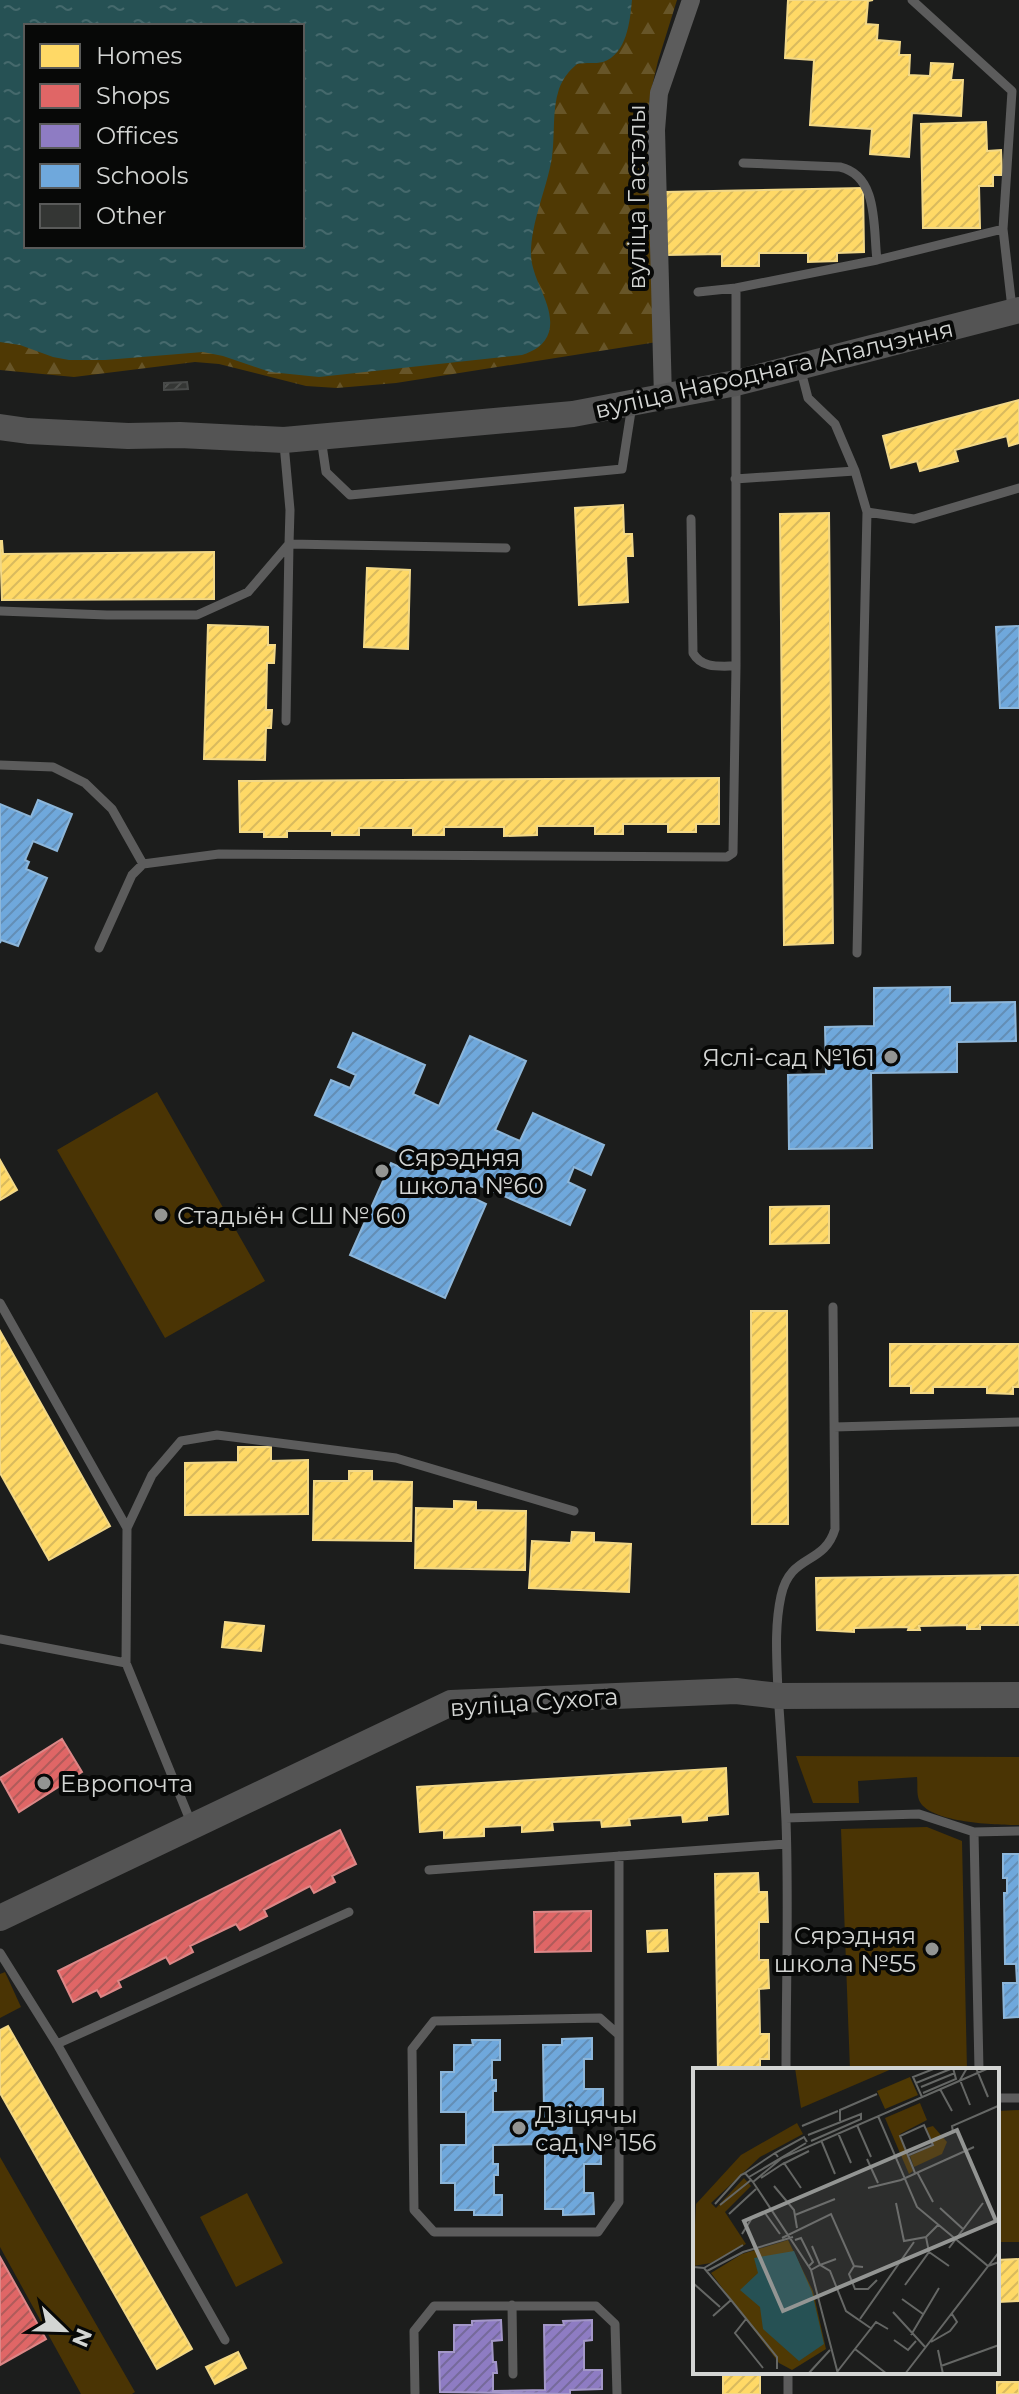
<svg xmlns="http://www.w3.org/2000/svg" width="1019" height="2394" viewBox="0 0 1019 2394" font-family="Montserrat,sans-serif">
<defs>
<pattern id="forest-firs" width="22" height="20" patternUnits="userSpaceOnUse" patternTransform="scale(2)"><rect width="22" height="20" fill="#4f3904"/><path d="M5 1l3.5 6h-7zM16 11l3.5 6h-7z" fill="#675528"/></pattern>
<pattern id="water-ripples" width="26" height="14" patternUnits="userSpaceOnUse" patternTransform="scale(2)"><rect width="26" height="14" fill="#265154"/><path d="M2 4q2-2 4 0t4 0M15 11q2-2 4 0t4 0" fill="none" stroke="#45696c"/></pattern>
<pattern id="homes-hatch" width="6" height="6" patternUnits="userSpaceOnUse" patternTransform="scale(2)"><rect width="6" height="6" fill="#ffd966"/><path d="M-1 1l2-2M0 6l6-6M5 7l2-2" fill="none" stroke="#d9ba5e"/></pattern>
<pattern id="shops-hatch" width="6" height="6" patternUnits="userSpaceOnUse" patternTransform="scale(2)"><rect width="6" height="6" fill="#e06666"/><path d="M-1 1l2-2M0 6l6-6M5 7l2-2" fill="none" stroke="#b05b5a"/></pattern>
<pattern id="offices-hatch" width="6" height="6" patternUnits="userSpaceOnUse" patternTransform="scale(2)"><rect width="6" height="6" fill="#8e7cc3"/><path d="M-1 1l2-2M0 6l6-6M5 7l2-2" fill="none" stroke="#766a9b"/></pattern>
<pattern id="schools-hatch" width="6" height="6" patternUnits="userSpaceOnUse" patternTransform="scale(2)"><rect width="6" height="6" fill="#6fa8dc"/><path d="M-1 1l2-2M0 6l6-6M5 7l2-2" fill="none" stroke="#638eb5"/></pattern>
<pattern id="building-hatch" width="6" height="6" patternUnits="userSpaceOnUse" patternTransform="scale(2)"><rect width="6" height="6" fill="#343634"/><path d="M-1 1l2-2M0 6l6-6M5 7l2-2" fill="none" stroke="#505250"/></pattern>
</defs>
<rect width="100%" height="100%" fill="#1c1d1c"/>
<path fill="#4a3404" d="M157,1092l108,189 -100,57 -108,-188z
M796,1756l223,1v68c-22,0 -87,-2 -99,-23 -4,-7 -2,-17 -3,-25l-59,4 1,22h-46z
M927,1827l35,14 5,229h-117l-9,-241z
M5,1972l16,35 -21,11v-44z
M1019,2110v132h-22v-131z
M0,2157l135,235 -3,2h-51l-81,-147z
M247,2193l36,70 -47,24 -36,-70z"/>
<path fill="url(#forest-firs)" fill-rule="evenodd" d="M0,0h677l-19,61 -8,34 -3,35 10,212 -261,41 -59,5 -31,-2 -87,-22 -24,-2 -121,15 -74,-7zM26,26h276v220h-276z"/>
<path fill="url(#water-ripples)" fill-rule="evenodd" d="M0,0h632c-2,21 -5,54 -29,62 -8,2 -17,0 -26,2 -8,7 -14,14 -18,25 -7,21 -4,45 -7,68 -5,32 -21,64 -21,97 0,26 25,52 18,78 -4,13 -15,19 -27,23l-203,22 -49,-5 -47,-16 -20,-4 -98,8h-36l-16,-3 -33,-12 -20,-3zM26,26h276v220h-276z"/>
<path fill="url(#homes-hatch)" stroke="#f2d887" stroke-width="2" d="M788,0h85l-5,1 -2,23 12,1 -1,15 23,2 -1,13h11l-1,20 21,1 1,-13 22,1 -2,16h12l-2,36 -49,-3 -3,44 -39,-3 2,-25 -62,-4 4,-65 -29,-2z
M986,122l1,29 14,-1 1,25h-9v11h-14l1,42h-57l-2,-104z
M863,188l1,64 -27,1v8l-29,1v-9h-49v13h-37v-12l-56,1 -2,-63z
M1019,400v43l-10,3 -2,-10 -52,14 3,11 -38,10 -3,-10 -26,7 -8,-32z
M623,505l1,29h8l1,22h-7l2,46 -49,3 -4,-97z
M829,513l4,430 -49,2 -4,-431z
M0,541h2l1,13 211,-2v47l-212,1z
M367,568l43,2 -2,79 -44,-2z
M208,625l60,2v18h7l-1,18h-7l-1,47h6l-1,18h-5l-1,32 -61,-1z
M719,778v46h-23v8h-28v-8h-45v10h-28v-8h-58v9l-33,1v-9h-60v8h-31v-7h-54v7h-27v-4h-45v6h-23v-5h-24l-1,-51z
M0,1160l17,30 -17,10z
M829,1206v37l-59,1v-37z
M751,1311h36l1,213h-36z
M0,1331l110,195 -61,34 -49,-87z
M890,1344h129v43h-6v7l-26,-1v-6h-54v6h-22v-7h-21z
M238,1447h33v14l37,-1v54l-123,1v-52l53,-1z
M349,1471h23v10l40,1 -1,59 -98,-1 1,-59h35z
M454,1501l22,1v8l50,1 -1,59 -110,-2 1,-60 38,1z
M572,1532l22,1v9l37,2 -2,48 -100,-4 3,-47 39,2z
M1019,1575v50h-39v4h-13v-4l-48,1 1,4h-12l1,-3 -55,1v4l-37,-2 -1,-52z
M225,1622l39,4 -3,25 -39,-4z
M726,1768l2,46 -21,2v4l-24,2 -1,-7 -53,4 1,6 -28,2 -1,-7 -49,2 1,8 -31,2v-7l-38,2v9l-40,2v-8l-24,2 -3,-45z
M758,1873l1,19h8l1,30h-9v38h9l1,28 -10,1 1,45h9v25h-9v11h-42l-3,-196z
M667,1930l1,21 -20,1 -1,-21z
M8,2026l184,323 -35,20 -157,-276v-63z
M1019,2259v42l-21,1 -1,9v-51z
M238,2352l8,16 -31,16 -9,-17z
M723,2372h37v22h-37z
M997,2382h22v12h-22z"/>
<path fill="url(#shops-hatch)" stroke="#dc8787" stroke-width="2" d="M62,1739l20,33 -63,40 -19,-34z
M340,1830l16,34 -24,12 3,6 -21,11 -4,-7 -46,24 3,6 -27,14 -4,-6 -46,22 3,6 -23,12 -4,-7 -48,24 3,6 -20,10 -4,-7 -24,12 -15,-31z
M591,1911v40l-56,1 -1,-40z
M0,2257l46,82 -46,26z"/>
<path fill="url(#offices-hatch)" stroke="#a397c8" stroke-width="2" d="M501,2320l1,20 -10,1 1,21h3l1,11h-4v18l52,-1 -1,-65h20l-1,-4 29,-1v20l-8,1v29h18v19l-32,1v4l-130,-2 -1,-40h15v-27h18v-4z"/>
<path fill="url(#schools-hatch)" stroke="#8db6d9" stroke-width="2" d="M1019,626v82h-19l-4,-81z
M38,800l34,14 -15,37 -24,-10 -8,19 4,2 -3,7 21,9 -29,68 -17,-6 -1,3v-139l31,13z
M950,987v16l65,-1 1,39 -59,1v30l-86,1 1,75 -83,1 -1,-74 38,-1 -1,-47 49,-1v-38z
M353,1033l72,32 -12,29 26,12 31,-70 56,25 -31,69 25,11 13,-28 71,32 -13,30 -17,-8 -6,15 17,8 -15,35 -96,-42 -5,13 17,8 -41,94 -95,-43 41,-92 13,6 6,-12 -95,-42 16,-35 19,8 6,-13 -18,-8z
M1003,1854h16v163l-15,1 -1,-35h14l-1,-19h-11l-1,-71h3v-15h-4z
M592,2038v21h-8v30h19v22h-32l1,33h29v20h-17v29h9l1,21 -31,1v-6h-18v-65l-52,1v19h5v11h-4v20h8v20h-28v-5h-19v-27h-14v-38h25v-33h-25v-40h13v-27h19l-1,-5h28v20h-8v20h4v11h-3v21l51,-1 -1,-66h19v-6z"/>
<path fill="url(#building-hatch)" stroke="#484a49" stroke-width="2" d="M187,382l1,7 -24,1v-7z"/>
<g fill="none" stroke-linecap="round" stroke-linejoin="round">
<path stroke="#5c5c5c" stroke-width="9" d="M912,0l100,91 -9,138 9,79
M743,163l97,4c39,9 33,61 37,93
M736,288l141,-28 126,-31
M800,367l8,31 27,26 20,47
M321,438l5,34 24,23 272,-26 10,-64
M735,479l120,-8 12,41 -10,441
M867,512l47,7 105,-31
M691,519l2,134c9,16 27,13 43,13
M0,611l107,4h90l51,-23 41,-48 1,-34 -6,-66
M286,721l3,-177 217,4
M0,765l53,2 32,16 27,26 31,55 -11,11 -33,73
M143,864l76,-10 508,3 6,-4 3,-187v-378l-38,4
M0,1303l127,225
M834,1427l185,-5
M0,1639l126,24
M786,1818l133,-4 55,18 45,-1
M192,1825l-66,-162 1,-135 25,-53 29,-34 36,-6 179,23 178,53
M974,1832l5,238
M429,1870l357,-26
M0,1953l57,91 168,296
M600,2018l19,17v167l-21,30h-164l-20,-22 -2,-161 22,-28z
M619,2035v-179
M57,2044l292,-132
M786,2070c0,-83 3,-166 0,-249 -2,-43 -5,-85 -8,-128 -1,-32 -4,-65 3,-97 9,-43 43,-30 54,-67l-2,-222
M997,2098h22
M512,2305l1,69
M788,2372v22
M415,2394l-1,-63 20,-25h162l19,18 2,70"/>
<path stroke="#5c5c5c" stroke-width="18" d="M663,398l-7,-268 3,-37 32,-93"/>
<path stroke="#545454" stroke-width="26" d="M0,427l28,4 100,5 52,-1 104,5 289,-26 163,-31 283,-73
M0,1918l451,-215 285,-12 43,5 240,-1"/>
</g>
<g fill="#939593" stroke="#070807" stroke-width="3">
<circle cx="891" cy="1057" r="8"/>
<circle cx="382" cy="1171" r="8"/>
<circle cx="161" cy="1215" r="8"/>
<circle cx="44" cy="1783" r="8"/>
<circle cx="932" cy="1949" r="8"/>
<circle cx="519" cy="2128" r="8"/>
</g>
<g text-anchor="middle" dominant-baseline="central" stroke-width="8" stroke-linejoin="round" paint-order="stroke">
<g font-size="24" fill="#d3d5d3" stroke="#070807">
<text transform="translate(636 197) rotate(-90)">вуліца Гастэлы</text>
<text transform="translate(774 369) rotate(-13)">вуліца Народнага Апалчэння</text>
<text transform="translate(534 1702) rotate(-4)">вуліца Сухога</text>
</g>
<g font-size="24" fill="#d3d5d3" stroke="#070807" text-anchor="start">
<text x="875" y="1057" text-anchor="end">Яслі-сад №161</text>
<text x="398" y="1157">Сярэдняя<tspan x="398" dy="28">школа №60</tspan></text>
<text x="177" y="1215">Стадыён СШ № 60</text>
<text x="60" y="1783">Европочта</text>
<text x="916" y="1935" text-anchor="end">Сярэдняя<tspan x="916" dy="28">школа №55</tspan></text>
<text x="535" y="2114">Дзіцячы<tspan x="535" dy="28">сад № 156</tspan></text>
</g>
</g>
<g transform="translate(693 2068)">
<rect width="306" height="306" fill="#1c1d1c"/>
<path d="M102,0h99l-93,40zM227,35l7,17 -27,14 13,37 -4,3 -24,-56zM104,55l6,11 -43,23 -49,46 5,5 28,-30 7,8 -26,26 21,32 -35,19 -18,3 3,-62 45,-49zM240,58l14,16 -5,12 -28,13 -4,-11 24,-11 -8,-17z" fill="#4a3404"/>
<path d="M217,9l8,18 -33,14 -8,-18zM95,172l25,51 13,58 -34,21 -13,-7 -68,-90 31,-19z" fill="#4f3904"/>
<path d="M101,183l18,41 12,52 -25,17 -36,-32 -3,-22 -20,-17 18,-17 -4,-15z" fill="#265154"/>
<path fill="none" stroke="#656765" stroke-width="2" d="M274,0l-7,12 10,25M283,0l12,29M223,15l37,-15M228,19l34,-14M247,21l12,22M230,25l33,-14 -3,-11M229,29l-9,-20 23,-9M185,48l39,91 71,59 11,-4M147,53v-11l37,-16M164,57l14,32M109,58l36,-15M260,64l-1,-6 46,-20M145,65l13,30M115,67l53,-21v5l-50,22M128,72l14,34M216,87l24,-10 -9,-20 -24,11 15,37M85,89l-3,-4 29,-16 3,5M174,91l11,24M92,95l24,-12M224,104l16,30M52,105l30,-20M56,109l57,-34M68,110l23,-15 17,25M60,114l29,-24 207,-90M81,118l20,24 3,18M175,120l33,-8 73,-33M203,135l8,38 22,-4 12,-12M22,136l26,-29 4,-2 8,9 58,88 27,104M27,137l31,-25M247,140l23,21M72,145l15,21M36,146l27,-25M102,147l40,-16M49,166l10,-16 20,-9M89,170l49,-24 23,52M102,172l6,-2 12,24 -4,4M119,178l8,19 16,-6M256,180l34,-45M236,184l20,14M0,199l11,1 27,32 46,57v12M170,199l-9,-1 -5,8 6,15h13l9,-9M11,200l39,-23M118,202l9,-5 10,6 16,40 26,18M14,203l36,-19 50,-15M0,215l27,24M212,217l24,-33 -3,-15M209,231l21,15M200,244l33,36M20,248l18,-16M53,251l-11,14 28,35M167,251l54,-77M218,267l28,-47M201,272l14,10 8,-9M238,274l19,-11 7,-9 -5,-8M162,281l32,25M245,282l5,24M248,298l58,-21M144,304l39,-50 12,7M115,306l22,-24M212,306l94,-122"/>
<path fill="#939593" fill-opacity="0.15" stroke="#939593" stroke-width="4" d="M264,62l39,91 -213,90 -39,-90z"/>
<rect width="306" height="306" fill="none" stroke="#d3d5d3" stroke-width="4"/>
</g>
<rect x="24" y="24" width="280" height="224" fill="#070807" stroke="#595a59" stroke-width="2"/>
<rect x="40" y="44" width="40" height="24" fill="#ffd966" stroke="#595a59" stroke-width="2"/>
<text x="96" y="64" font-size="24" fill="#d3d5d3">Homes</text>
<rect x="40" y="84" width="40" height="24" fill="#e06666" stroke="#595a59" stroke-width="2"/>
<text x="96" y="104" font-size="24" fill="#d3d5d3">Shops</text>
<rect x="40" y="124" width="40" height="24" fill="#8e7cc3" stroke="#595a59" stroke-width="2"/>
<text x="96" y="144" font-size="24" fill="#d3d5d3">Offices</text>
<rect x="40" y="164" width="40" height="24" fill="#6fa8dc" stroke="#595a59" stroke-width="2"/>
<text x="96" y="184" font-size="24" fill="#d3d5d3">Schools</text>
<rect x="40" y="204" width="40" height="24" fill="#343634" stroke="#595a59" stroke-width="2"/>
<text x="96" y="224" font-size="24" fill="#d3d5d3">Other</text>
<g transform="translate(64 2330) rotate(113)" stroke="#070807" stroke-width="6" paint-order="stroke">
<path d="M0-6L14 30L0 20L-14 30Z" fill="#d3d5d3"/>
<text y="-12" font-size="22" font-weight="bold" text-anchor="middle" fill="#d3d5d3">N</text>
</g>
</svg>
